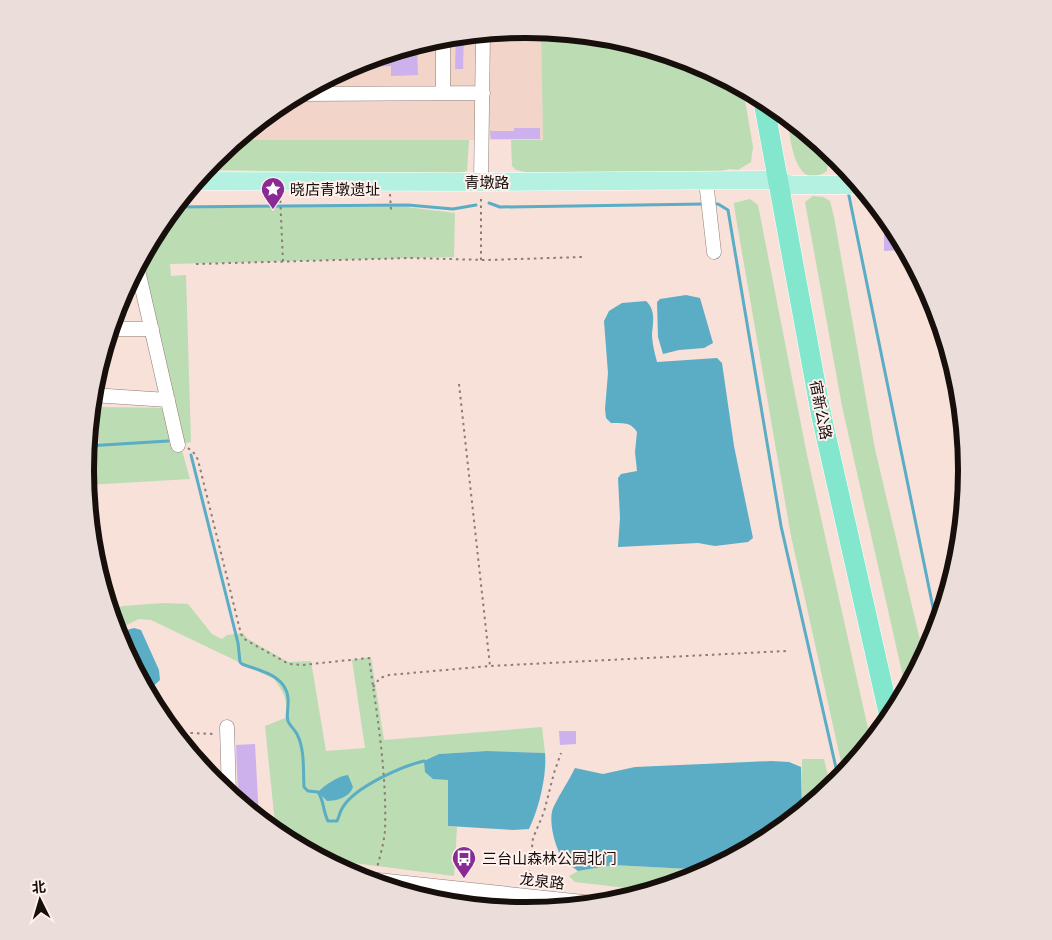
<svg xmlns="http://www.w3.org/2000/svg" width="1052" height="940" viewBox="0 0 1052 940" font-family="Manrope,'Noto Sans SC',sans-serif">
<rect width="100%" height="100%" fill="#f7e1d9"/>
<path fill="#f2d4c9" d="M526,29l15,1 2,110h-307l45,-37 76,-41 83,-25z"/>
<path fill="#bcdcb3" d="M541,30l71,7 83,25 48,26 10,59 -2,15 -13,8 -8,-1 -18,4h-182l-14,-3 -4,-4 -1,-26h32z
M787,116l38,31 3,18 -1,6c-33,23 -37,-35 -40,-55z
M236,140h233l-2,31 -11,3 -252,-4 10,-12z
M813,196l10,1 7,4 4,16 41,232 49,208 -18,33 -64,-284 -37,-204z
M750,199l8,6 49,250 64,287 -27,33 -53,-239 -56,-324 -1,-9z
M174,207h232l49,6 -1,44 -284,7 1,12 15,-1 5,167 -8,2 -43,-184 19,-35z
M99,407l71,1 20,71 -104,6 -1,-15 2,-26h12z
M163,603l25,1 24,30 10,5 5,-4 16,-2 5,6 40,23 23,-1 15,90 39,-3 -13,-88 19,-3 13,83 158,-13 3,26 -58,-2 -48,3 9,26v46l9,1 -3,49 -131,-17 -47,-26 -11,-107 20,-8c4,-16 -1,-26 -11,-39l-123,-59 -12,-1 -23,11 -6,-20 13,-4z
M802,759h22l7,29 -29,24z
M613,865l96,5 -14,8 -43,13 -77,-9 -6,-6 9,-5z
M396,889l164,19 -34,3 -86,-8z"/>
<path fill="#5aadc5" d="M686,295l14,3 13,45 -9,5 -25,2 -16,4 -5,-17 -1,-35 3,-3z
M646,301c10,9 7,21 6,33 0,9 3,20 5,28l60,-4 5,5 12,83 19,92 -5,4 -33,4 -17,-3 -80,4 2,-29 -2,-40 3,-4 16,-3 -2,-19 2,-20c-7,-11 -14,-8 -26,-9l-5,-5 -1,-9 3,-36 -4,-52 5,-10 13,-8z
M134,628l7,2 18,40 1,10 -13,12 -30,-57 10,-5z
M487,751l58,2c2,22 -6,56 -16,76l-16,1 -65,-4v-46l-15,-1 -8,-7 -1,-11 15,-7z
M771,761l18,1 12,5 1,45 -31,25 -62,33 -96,-5 -35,6c-5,-4 -11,-7 -15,-12 -8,-11 -16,-41 -9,-53 6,-13 15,-25 21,-38l28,6 32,-7z
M348,775l5,12c-3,10 -16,14 -26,14l-9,-9c7,-7 20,-16 30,-17z"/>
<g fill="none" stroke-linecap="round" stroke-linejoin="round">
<path stroke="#5aadc5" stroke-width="3" d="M843,164l2,10
M848,191l89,436
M489,203l11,4 204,-3
M713,204h5l10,6 53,316 58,255
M174,207l234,-2 45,4 23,-4
M87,446l81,-5
M191,455l47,188 2,19 2,2c18,7 44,11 46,34 1,7 -2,17 0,23 2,5 7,9 9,13 8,16 6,35 7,53l4,4 10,1c6,8 5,20 10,29h9c2,-4 3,-10 6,-14 12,-20 59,-41 81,-46"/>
</g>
<path fill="#ccb1ed" d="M464,35l-1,34h-8l1,-33z
M417,44l1,31 -27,1v-10l-40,1 6,-5z
M514,128h26v11h-49l-1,-8h24z
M884,234h14l1,16 -15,1z
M559,731h17v13l-16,1z
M255,744l4,75 -23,-20 2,-5 -2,-49z"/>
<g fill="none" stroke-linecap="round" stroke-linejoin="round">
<g stroke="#927e77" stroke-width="15">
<path id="minor" d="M443,93v-56
M299,94l184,-1
M706,181l8,71
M481,182l2,-149
M137,266l41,179
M110,329h42
M92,395l76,5
M227,727l2,67
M359,878l243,26"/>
</g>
<g stroke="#fff" stroke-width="19">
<path id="major" d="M195,181l286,1 297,-2 13,5h69"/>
</g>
<g stroke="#fff" stroke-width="21">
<path id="highway" d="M763,99l58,315 69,305"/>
</g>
<path stroke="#8b7c76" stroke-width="2" stroke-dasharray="2.5 4" stroke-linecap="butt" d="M280,194l3,68
M390,194l1,16
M481,260v-65
M196,264l214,-6 76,2 96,-3
M459,384l31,282
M188,448l7,6 3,6 43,174 3,5 45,25 13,1 67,-7c8,57 18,115 16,172 -1,13 -5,26 -8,38
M959,533h2
M373,687l7,-9 9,-3 101,-9 296,-15
M179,739l11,-6 25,1
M528,886l5,-48 11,-26 10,-39 7,-20"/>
<use href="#minor" stroke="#fff" stroke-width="14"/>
<use href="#major" stroke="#b4f1e0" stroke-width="18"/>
<use href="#highway" stroke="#82e7cc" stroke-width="20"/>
</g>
<defs>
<g id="sight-pin" transform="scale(1.25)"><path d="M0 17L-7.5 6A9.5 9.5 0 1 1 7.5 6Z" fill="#8a2b95" stroke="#fef0ec"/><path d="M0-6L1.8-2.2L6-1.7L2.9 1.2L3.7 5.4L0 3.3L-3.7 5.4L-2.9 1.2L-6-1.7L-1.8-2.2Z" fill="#fff"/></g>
<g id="bus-pin" transform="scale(1.25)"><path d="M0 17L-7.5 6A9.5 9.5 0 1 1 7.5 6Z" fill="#8a2b95" stroke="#fef0ec"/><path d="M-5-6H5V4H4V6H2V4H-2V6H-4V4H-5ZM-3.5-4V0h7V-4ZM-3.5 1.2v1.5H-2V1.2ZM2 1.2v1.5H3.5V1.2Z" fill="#fff"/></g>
</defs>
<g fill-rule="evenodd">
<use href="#sight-pin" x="273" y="189"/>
<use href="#bus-pin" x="464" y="858"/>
</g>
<g text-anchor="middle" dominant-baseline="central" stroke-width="4" stroke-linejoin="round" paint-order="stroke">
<g font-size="15" fill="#160f0c" stroke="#fef0ec">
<text x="487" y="182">青墩路</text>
<text transform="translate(821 410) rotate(79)">宿新公路</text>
<text transform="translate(542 881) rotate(6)">龙泉路</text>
</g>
<g font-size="15" fill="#160f0c" stroke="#fef0ec" text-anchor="start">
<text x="290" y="189">晓店青墩遗址</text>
<text x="482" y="858">三台山森林公园北门</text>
</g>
</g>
<path d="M0 0H1052V940H0ZM94 470a432 432 0 1 1 864 0a432 432 0 1 1-864 0Z" fill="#ebdeda" fill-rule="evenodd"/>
<path fill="none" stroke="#160f0c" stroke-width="6" d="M94 470a432 432 0 1 1 864 0a432 432 0 1 1-864 0Z"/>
<g transform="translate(40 900) rotate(355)" stroke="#fef0ec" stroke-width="4" paint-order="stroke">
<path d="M0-4L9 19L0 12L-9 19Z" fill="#160f0c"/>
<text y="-8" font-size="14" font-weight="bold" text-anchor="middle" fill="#160f0c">北</text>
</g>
</svg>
